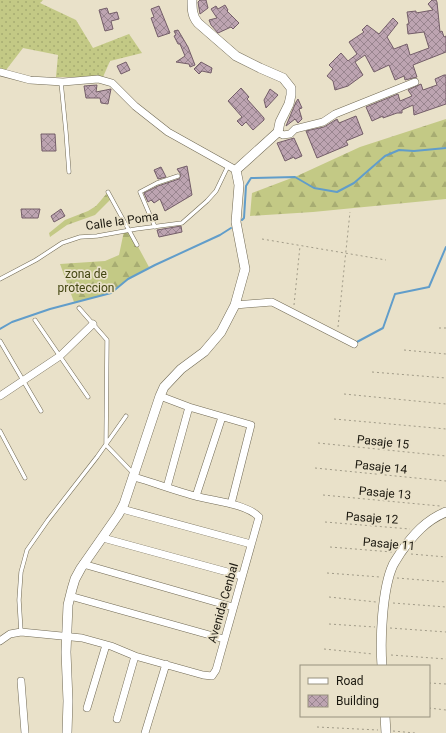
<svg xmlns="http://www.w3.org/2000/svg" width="446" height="733" viewBox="0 0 446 733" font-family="Roboto,sans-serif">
<defs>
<pattern id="grass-dots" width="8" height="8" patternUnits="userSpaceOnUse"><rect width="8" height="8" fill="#c3c985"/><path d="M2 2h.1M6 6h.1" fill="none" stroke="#a7ac72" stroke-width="1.8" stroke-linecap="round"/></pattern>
<pattern id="forest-firs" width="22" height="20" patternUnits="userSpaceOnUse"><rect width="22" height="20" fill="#c3c985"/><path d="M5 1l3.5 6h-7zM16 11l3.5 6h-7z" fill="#a7ac72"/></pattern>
<pattern id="building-cross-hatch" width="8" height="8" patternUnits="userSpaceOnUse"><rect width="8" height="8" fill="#bda4b1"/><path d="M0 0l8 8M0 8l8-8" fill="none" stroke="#99858f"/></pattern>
</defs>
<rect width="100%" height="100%" fill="#e9e1c9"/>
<path fill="url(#grass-dots)" d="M0,0h43l-3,3 36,17 17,28 36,-14 13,19 -32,8 -7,16h-47l2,-22 -35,-7 -17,22 -6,-1z"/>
<path fill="url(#forest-firs)" d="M446,119v80l-133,13 -63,4 2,-23 45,-17 63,-29z
M108,192l3,7 -16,16 -28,10 -17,12 -1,-4 16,-13 23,-9 8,-5z
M129,230l20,37 -21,12 -19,15 -35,8 -14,-38 45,-3 14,-6 5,-24z"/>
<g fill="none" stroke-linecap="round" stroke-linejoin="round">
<path stroke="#619dca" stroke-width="2" d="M242,220l2,-2 2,-32 5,-8 44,-1 19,11 23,4 17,-9 31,-27 14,-6 15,1 32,-3
M0,329l12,-7 38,-13 61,-16 17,-14 27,-14 65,-30 11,-7
M355,343l28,-15 12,-34 34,-7 17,-40"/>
</g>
<path fill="url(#building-cross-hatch)" stroke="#745e69" d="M200,0h6l2,8 -8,6 -2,-12z
M432,0h4l1,2 3,30 2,-1 2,6 2,-1v16l-33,13 4,12 -12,3 -1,-4 -9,4 -6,-15 -15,7 -9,-17 -10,7 8,13 -15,11 -13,4 -2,-9 -6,-5 6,-7 -4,-4 12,-12 7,8 9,-7 -8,-12 15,-10 -2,-2 5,-5 12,9 14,-16 5,5 -11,14 7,12 13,-5 3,11 19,-7 -5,-16 -16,2 -1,-10h2l-2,-12 9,-1v2l17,-3 -5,-6z
M225,5l3,5 -1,1 12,12 -6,6 -2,-2 -13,6 -7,-8 -2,-5 8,-2 -6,-9 5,-3 2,3z
M159,6l11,27 -12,4 -7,-19 3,-1 -3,-8z
M107,8l2,6 8,-2 2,7 -8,2 2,8 -8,2 -6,-21z
M178,30l10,17 7,18 -5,2 -1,-3 -13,-2 9,-6 -5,-12h-2l-4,-8 2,-1 -2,-4z
M126,62l4,8 -9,4 -4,-8z
M201,62l11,6 -1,5 -9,-2 -3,3 -5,-5z
M444,75h2v29l-32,11 -1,-10 -11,5v3h-5l-14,5v-2l-11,5 -6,-14 32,-13 2,7 12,-5 -4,-6 13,-6 2,6 14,-5 -2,-6z
M97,85l-1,7 15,-3 -3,15 -7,-1 -1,-5h-14l-2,-12z
M241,88l8,9 -2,2 17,19v2l-11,10 -7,-8 -4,4 -5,-5 5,-4 -14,-16z
M270,89l8,6 -12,13 -2,-8z
M298,99l4,9 -3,1 3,10 -4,4 -3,-4 -9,7 10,-24z
M356,116l7,18 -17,7 2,4 -31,13 -11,-27 18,-4 13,-8 2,4z
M41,134h14l1,17h-14z
M294,138l8,18 -7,3 -1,-2 -9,4 -8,-18z
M187,166l5,29 -27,16 -5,-12 -6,4 -3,-3 -3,2 -4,-9 14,-7 21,-7 2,-4 -4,-6z
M161,167l5,10 -8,2 -4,-9z
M21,209h19l-2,9h-16z
M61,209l4,7 -11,6 -3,-6z
M181,226l1,6 -23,5 -2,-7z"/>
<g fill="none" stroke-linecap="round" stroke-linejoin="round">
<g stroke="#716a55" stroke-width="4.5">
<path id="lane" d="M61,82l5,50 3,40
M108,192l29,53
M155,227l-15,-35 17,-9 21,-7
M0,279l36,-19 26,-17 18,-6 17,-1 39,-7 46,-6 25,-22 9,-10 12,-25
M79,308l28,32 -1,105 27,28
M35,320l53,77
M0,341l41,70
M0,431l25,47
M21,632l-2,-32 2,-28 6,-22 21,-30 49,-63 29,-41"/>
</g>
<g stroke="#716a55" stroke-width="8">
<path id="street" d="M0,72l30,8 33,2 35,-3 14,4 23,23 33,26 68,38
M278,132l5,3 7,-1 5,-5 28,-7 12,-8 80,-32
M235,305l37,-3 82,42
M0,396l60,-40 33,-32
M160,396l29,11 62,18 -20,79
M167,487l22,-80
M196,496l26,-79
M122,509l129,35
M103,538l139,38
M83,564l150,43
M70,596l154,43
M0,641l10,-7 11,-2 61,6 29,8 24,10 68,19 9,1 4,-6 43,-153c-15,-15 -51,-16 -71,-23 -18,-5 -36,-12 -54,-17
M21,681l4,52
M87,708l19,-63
M117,719l18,-63
M145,733l21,-69"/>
</g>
<g stroke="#716a55" stroke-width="10">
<path id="secondary" d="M382,666c-2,-26 0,-77 11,-101 2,-4 5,-8 8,-13 12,-17 25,-32 45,-40
M385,716l1,17
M67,733l1,-32 -2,-49 2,-47 4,-16 3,-10 6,-11 37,-53 6,-11 36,-108 4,-9 17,-18 23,-17 17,-20 14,-27 10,-36 -9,-47 3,-37 -3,-15 42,-38 2,-10 9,-18 2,-9v-7l-8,-10 -23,-10 -24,-12 -38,-33c-6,-7 -6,-14 -6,-23"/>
</g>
<path stroke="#a19b88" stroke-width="1" stroke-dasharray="2 3" stroke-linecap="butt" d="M262,239l124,21
M294,305l6,-59
M338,327l12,-115
M439,328h7
M404,350l42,4
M372,372l74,6
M344,394l102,10
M334,419l112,10
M318,443l128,13
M315,468l131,13
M323,495l117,11
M325,522l85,7
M330,547l62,5
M411,554l35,3
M327,573l53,4
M397,578l49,4
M329,597l47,5
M393,603l53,4
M329,624l46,3
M390,628l56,4
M324,649l49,5
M391,655l55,4
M429,683l17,1
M429,708l17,2
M317,727l61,3
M393,731l22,2"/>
<use href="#lane" stroke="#fff" stroke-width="3.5"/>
<use href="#street" stroke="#fff" stroke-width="7"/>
<use href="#secondary" stroke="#fff" stroke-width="9"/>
</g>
<g text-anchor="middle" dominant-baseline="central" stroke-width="3.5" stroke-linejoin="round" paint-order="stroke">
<g font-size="12" fill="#1c1910" stroke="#e9e1c9">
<text transform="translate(122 221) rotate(-8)">Calle la Poma</text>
<text transform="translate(383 442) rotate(6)">Pasaje 15</text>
<text transform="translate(381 467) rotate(6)">Pasaje 14</text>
<text transform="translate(385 493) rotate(5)">Pasaje 13</text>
<text transform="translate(372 518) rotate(4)">Pasaje 12</text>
<text transform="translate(389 544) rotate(5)">Pasaje 11</text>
<text transform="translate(223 603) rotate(-74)">Avenida Cenbal</text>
</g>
<g font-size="12" fill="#434611" stroke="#e9e1c9">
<text x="86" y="274">zona de<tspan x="86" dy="14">proteccion</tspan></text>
</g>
</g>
<rect x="300" y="665" width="130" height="52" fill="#e9e1c9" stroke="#97917f"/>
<rect x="308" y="678" width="20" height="6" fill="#ffffff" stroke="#97917f"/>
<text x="336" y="685" font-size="12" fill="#1c1910">Road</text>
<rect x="308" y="695" width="20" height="12" fill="url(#building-cross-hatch)" stroke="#97917f"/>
<text x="336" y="705" font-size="12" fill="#1c1910">Building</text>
</svg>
